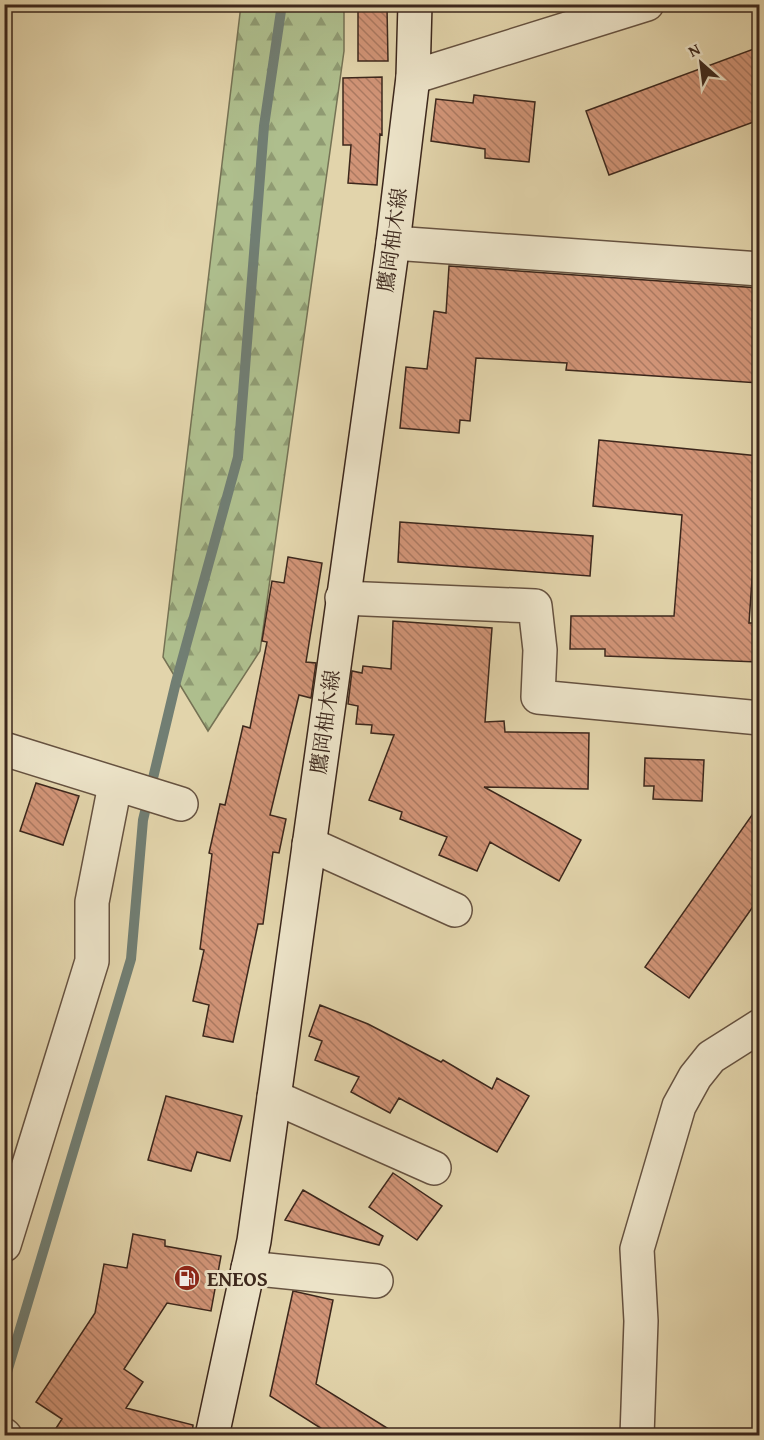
<svg xmlns="http://www.w3.org/2000/svg" width="764" height="1440" viewBox="0 0 764 1440" font-family="'Gentium Book Plus','Noto Serif JP',serif">
<defs>
<pattern id="forest-firs" width="22" height="20" patternUnits="userSpaceOnUse" patternTransform="scale(1.5)"><rect width="22" height="20" fill="#aebe8d"/><path d="M5 1l3.5 6h-7zM16 11l3.5 6h-7z" fill="#8f9a72"/></pattern>
<pattern id="building-back-hatch" width="6" height="6" patternUnits="userSpaceOnUse" patternTransform="scale(1.5)"><rect width="6" height="6" fill="#d19477"/><path d="M-1 5l2 2M0 0l6 6M5-1l2 2" fill="none" stroke="#ab7961"/></pattern>
</defs>
<rect width="100%" height="100%" fill="#e2d4ab"/>
<filter id="stains"><feTurbulence type="fractalNoise" baseFrequency=".00333" numOctaves="4"/><feColorMatrix values="0 0 0 0 .2 0 0 0 0 .09 0 0 0 0 .02 0 0 0 .5 -.17"/></filter>
<radialGradient id="worn" r=".72"><stop offset=".6" stop-color="#630" stop-opacity="0"/><stop offset="1" stop-color="#630" stop-opacity=".3"/></radialGradient>
<path fill="url(#forest-firs)" stroke="#757254" stroke-width="1.5" d="M241,5h103v46l-84,600 -52,80 -45,-74z"/>
<g fill="none" stroke-linecap="round" stroke-linejoin="round">
<path stroke="#717e73" stroke-width="10" d="M4,1382l127,-423 12,-139 33,-138 62,-225 26,-331 18,-122"/>
</g>
<path fill="url(#building-back-hatch)" stroke="#3c271c" stroke-width="1.5" d="M387,7l1,54h-30v-52z
M759,47v73l-150,55 -23,-64z
M382,77v58l-2,-1 -3,51 -29,-2 3,-38h-8v-67z
M474,95l61,7 -6,60 -44,-4v-9l-54,-8 5,-42 37,4z
M449,266l310,22v95l-193,-13 1,-7 -91,-5 -6,63 -10,-1 -1,13 -59,-5 6,-61 21,2 7,-58 12,2z
M599,440l160,16v66h-3l-7,101h10l-1,39 -153,-6v-7h-35l1,-33h103l8,-101 -89,-9z
M400,522l193,14 -3,40 -192,-14z
M288,557l34,6 -16,99 10,1 -5,35 -12,-3 -29,120 16,4 -7,34 -6,-1 -10,72h-5l-25,118 -30,-6 6,-31 -16,-4 11,-51 -4,-1 12,-95 -3,-1 11,-49 5,1 18,-79 7,2 17,-86 -5,-1 10,-60 12,2z
M393,621l99,7 -7,94 19,-1 1,11 84,1 -1,56 -104,-2 97,53 -22,41 -69,-39 -13,29 -38,-16 8,-18 -47,-18 2,-7 -33,-12 25,-65 -23,-2 1,-8 -16,-1 2,-18 -10,-2 4,-33 10,2 1,-7 28,3z
M645,758l59,2 -2,41 -49,-2 1,-13h-10z
M36,783l43,13 -16,49 -43,-14z
M759,805v93l-70,100 -44,-31z
M320,1005l48,19 73,38 2,-2 49,29 5,-11 32,18 -32,56 -98,-54 -9,15 -39,-21 8,-15 -44,-17 7,-19 -13,-5z
M166,1096l76,20 -12,45 -33,-9 -6,19 -43,-11z
M393,1173l49,33 -25,34 -48,-33z
M303,1190l80,46 -4,9 -94,-25z
M133,1234l32,6v6l56,10 -10,55 -44,-8 -43,66 19,13 -17,26 67,17 -1,11h-141l11,-17 -26,-17 59,-89 9,-49 23,4z
M293,1291l40,9 -17,84 84,52h-67l-63,-40z"/>
<g fill="none" stroke-linecap="round" stroke-linejoin="round">
<g stroke="#665240" stroke-width="36">
<path id="minor" d="M413,77l234,-73
M393,243l367,26
M342,598l193,8 5,44 -2,47 222,21
M4,749l177,55
M309,844l146,66
M274,1097l160,71
M4,1245l88,-284v-59l23,-117
M248,1268l128,13
M637,1436l4,-115 -4,-72 42,-143 16,-29 16,-20 49,-31"/>
</g>
<g stroke="#665240" stroke-width="36">
<path id="tertiary" d="M4,1435l1,1"/>
</g>
<g stroke="#3c271c" stroke-width="36">
<path id="secondary" d="M212,1436l42,-195 139,-998 20,-166 2,-73"/>
</g>
<use href="#minor" stroke="#ece3c8" stroke-width="33"/>
<use href="#tertiary" stroke="#ece3c8" stroke-width="33"/>
<use href="#secondary" stroke="#ece3c8" stroke-width="33"/>
</g>
<defs>
<g id="fuel-disc" transform="scale(1.35)"><circle r="9.5" fill="#8f2418" stroke="#ece3c8"/><path d="M-5.5-6h7V0h2V4h1.3V-2.5L3-4.5l.8-.8L6-3V5H2.5V1h-1V6h-7ZM-4.2-4.7v3.2H.2V-4.7Z" fill="#fff"/></g>
</defs>
<g fill-rule="evenodd">
<use href="#fuel-disc" x="187" y="1278"/>
</g>
<g text-anchor="middle" dominant-baseline="central" stroke-width="6" stroke-linejoin="round" paint-order="stroke">
<g font-size="21" fill="#3c271c" stroke="#ece3c8">
<text transform="translate(392 240) rotate(-82)">鷹岡柚木線</text>
<text transform="translate(325 722) rotate(-82)">鷹岡柚木線</text>
</g>
<g font-size="21" font-weight="bold" fill="#3c271c" stroke="#ece3c8" text-anchor="start">
<text x="207" y="1278">ENEOS</text>
</g>
</g>
<rect width="764" height="1440" fill="none" stroke="#e2d4ab" stroke-width="24"/>
<rect x="6" y="6" width="752" height="1428" fill="none" stroke="#3c271c" stroke-width="3"/>
<rect x="12" y="12" width="740" height="1416" fill="none" stroke="#3c271c" stroke-width="1.5"/>
<g transform="translate(701 63) rotate(332)" stroke="#ece3c8" stroke-width="4.5" paint-order="stroke">
<path d="M0-4.5L10 22L0 15L-10 22Z" fill="#3c271c"/>
<text y="-9" font-size="16" font-weight="bold" text-anchor="middle" fill="#3c271c">N</text>
</g>
<rect width="100%" height="100%" filter="url(#stains)"/>
<rect width="100%" height="100%" fill="url(#worn)"/>
</svg>
